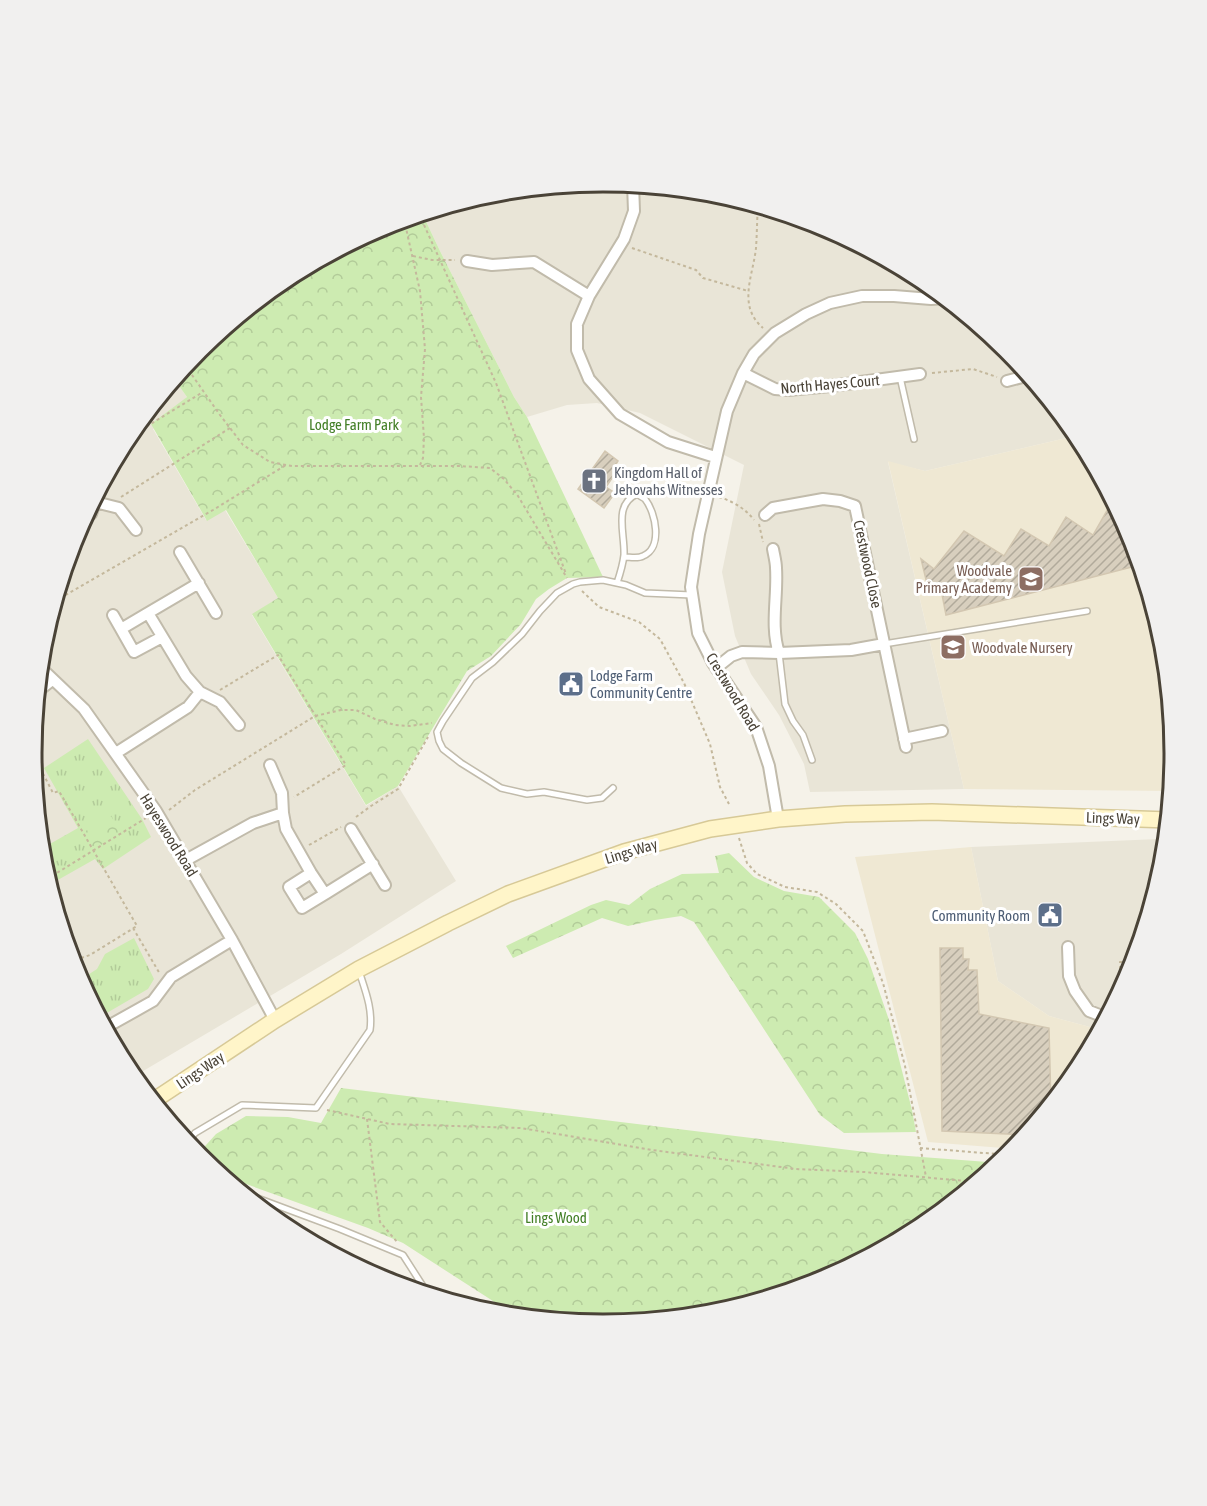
<svg xmlns="http://www.w3.org/2000/svg" width="1207" height="1506" viewBox="0 0 1207 1506" font-family="'Asap Condensed',sans-serif">
<defs>
<pattern id="grass-tufts" width="24" height="20" patternUnits="userSpaceOnUse" patternTransform="scale(1.5)"><rect width="24" height="20" fill="#cdebb1"/><path d="M3 7l-1-3M5 7V3M7 7l1-3M15 17l-1-3M17 17v-4M19 17l1-3" fill="none" stroke="#b2cb99"/></pattern>
<pattern id="forest-crowns" width="20" height="18" patternUnits="userSpaceOnUse" patternTransform="scale(1.5)"><rect width="20" height="18" fill="#cdebb1"/><path d="M2 6a3 3 0 1 1 6 0M12 15a3 3 0 1 1 6 0" fill="none" stroke="#b2cb99"/></pattern>
<pattern id="building-hatch" width="6" height="6" patternUnits="userSpaceOnUse" patternTransform="scale(1.5)"><rect width="6" height="6" fill="#d8cfbe"/><path d="M-1 1l2-2M0 6l6-6M5 7l2-2" fill="none" stroke="#b1aa9b"/></pattern>
</defs>
<rect width="100%" height="100%" fill="#f5f2e9"/>
<path fill="#e9e5d7" d="M604,181l111,11 108,33 99,53 86,71 71,86 -154,36 -37,-9 76,327 -154,3 -6,-28 -25,-49 -28,-41 -16,-38 -13,-64 22,-107 -104,-52 -43,-10 -30,2 -40,12 -13,-20 -74,-146 -18,-38 70,-21z
M174,379l13,18 -34,32 53,91 19,-10 53,88 -26,17 114,191 32,-20 58,95 -115,73 -208,123 -5,-7 -53,-98 -33,-108 -10,-111 11,-112 32,-107 53,-99z
M1159,839h8l-3,26 -32,107 -31,58 -52,-14 -51,-35 -27,-134z"/>
<path fill="#efe8d3" d="M1079,435l53,99 33,108 10,111 -3,38 -208,-2 -76,-328 37,10z
M971,847l27,134 51,35 52,14 -22,41 -64,78 -87,-7 -73,-285z"/>
<path fill="url(#grass-tufts)" d="M88,739l54,80 9,18 -48,32 -8,-10 -46,26 -7,-21 -1,-15 37,-21 -34,-60z
M134,938l20,41 -6,10 -43,25 -10,-5 -15,-29 17,-11 8,-15z"/>
<path fill="url(#forest-crowns)" d="M422,213l18,38 74,146 13,20 76,160 -36,1 -18,11 -13,10 -15,25 -30,32 -24,15 -69,115 -32,19 -114,-191 26,-16 -52,-88 -19,11 -56,-97 36,-27 -13,-18 25,-31 87,-71 99,-53z
M111,816l10,17 -27,16 -10,-17z
M729,853l25,24 30,14 35,6 36,36 13,26 21,61 23,90 4,22 -72,1 -24,-18 -126,-193 -13,-6 -26,4 -27,6 -26,-8 -89,40 -7,-12 85,-41 15,-5 23,5 21,-16 32,-15 37,-1 -4,-17z
M341,1088l541,66 119,9 -80,66 -99,53 -107,32 -112,11 -87,-9 -113,-73 -35,-15 -147,-53 -24,-20 19,-21 30,-18 42,1 33,6z
M267,1213l38,16 2,11 -22,-12z"/>
<path fill="url(#building-hatch)" stroke="#d3c7b1" stroke-width="1.5" d="M605,451l13,10 -5,8 3,3 -10,15 9,6 -11,15 -26,-19z
M1109,507l13,9 10,18 4,13 -6,1 2,19 -186,48 -5,-26 -12,3 -8,-33 13,10 30,-38 40,25 17,-27 28,17 17,-29 27,18z
M1059,903l1,22 -19,1 -1,-22z
M940,948h23v11h6l-1,11h9l2,44 70,14 2,77 -24,30 -85,-4z"/>
<g fill="none" stroke-linecap="round" stroke-linejoin="round">
<g stroke="#c1bbab" stroke-width="8">
<path id="lane" d="M900,377l14,62
M617,583c3,-9 6,-19 7,-28 1,-22 -11,-50 13,-61 1,1 7,4 8,5 11,14 18,49 -2,57 -5,3 -13,1 -19,1
M884,644l203,-33
M779,653l6,51 8,17 10,14 9,25
M613,788l-11,10 -15,2 -43,-8 -17,2 -26,-6 -40,-25 -18,-14 -4,-8 -2,-9 6,-11 29,-43 21,-16 29,-28 18,-23 17,-18 16,-9 7,-2 23,-2 23,5 19,8 47,2
M188,1143l7,-10 47,-28 74,3 54,-78c3,-21 -5,-40 -11,-59
M241,1192l99,37 63,26 25,39"/>
</g>
<g stroke="#c1bbab" stroke-width="14">
<path id="street" d="M633,184l1,27 -10,28 -35,57 -12,28v26l12,29 31,35 48,28 47,15
M467,261l25,4 42,-3 55,34
M743,373l32,16 13,1 43,-4 89,-12
M1007,381l23,-6
M95,502l24,6 17,22
M765,515l8,-7 50,-9 17,2 15,5 51,241
M84,518l7,-4 4,-12 -2,-2
M773,549c1,6 3,13 3,19 2,28 -6,58 3,85
M180,552l36,61
M148,613l-27,16 13,23 28,-15
M113,615l8,14
M40,667l44,42 72,102 76,129 43,80
M716,668l15,-12 11,-4 37,1 72,-3 33,-6
M38,691l14,-11
M200,692l20,10 19,23
M904,739l38,-8
M116,753l72,-46 12,-15 -14,-16 -38,-63 51,-30
M270,765l12,28 1,20
M778,819l-9,-53 -13,-39 -43,-64 -15,-30 -7,-46 8,-53 28,-123 16,-38 11,-19 21,-21 31,-19 24,-11 32,-7h32l37,3 16,-1
M351,829l34,56
M186,860l67,-37 30,-10 3,16 25,44 14,21 48,-30
M311,873l-22,14 13,21 23,-14
M1068,947l1,29 6,15 14,20 18,7
M105,1028l48,-27 18,-24 61,-37"/>
</g>
<g stroke="#d7c997" stroke-width="18">
<path id="secondary" d="M153,1101l122,-81 84,-51 89,-46 60,-29 116,-42 86,-23 68,-10 67,-5 87,-2 237,8"/>
</g>
<path stroke="#c4b89c" stroke-width="2" stroke-dasharray="3 3" stroke-linecap="butt" d="M758,205c-1,14 -1,29 -2,43 -3,28 -19,58 7,80
M419,214l77,169 70,191
M404,219l16,72 5,58 -4,48 3,41 -1,20 -3,7
M632,248l64,22 7,8 45,13
M413,256l19,4h23
M185,365l35,50 23,30 27,17 22,4h168l30,2 14,11 14,17 49,82
M932,373l41,-4 24,8
M126,439l77,-47
M121,497l109,-69
M719,497c13,4 26,11 35,23
M759,524l4,18
M582,591l17,16 40,15 21,17 24,44 26,61 10,43 9,17
M55,601l158,-91 73,-45
M220,690l58,-35 68,110 -52,32
M32,752l21,41 6,-2 78,135 -47,29 -18,6
M169,810l26,-20 120,-74 26,-6h15l19,9 20,6 15,1 22,-3
M356,817l15,-11 27,-17 30,-52
M739,838l8,25 10,11 28,13 32,5 19,12 27,27 20,52 22,83 21,111
M309,845l32,-18
M47,879l99,-61
M133,928l27,46
M1121,993l-1,-31h15
M327,1110l63,14 131,4 131,22 144,19 68,3 114,10
M367,1119l13,103 18,21
M920,1148l90,7"/>
<use href="#lane" stroke="#fff" stroke-width="5"/>
<use href="#street" stroke="#fff" stroke-width="10"/>
<use href="#secondary" stroke="#fff5c9" stroke-width="15"/>
</g>
<defs>
<g id="church-square" transform="scale(1.35)"><rect x="-9" y="-9" width="18" height="18" rx="4" fill="#6b7280" stroke="#fff"/><path d="M-1.2-6h2.4v3.5h3.3v2.4h-3.3V6h-2.4V-.1h-3.3v-2.4h3.3Z" fill="#fff"/></g>
<g id="school-square" transform="scale(1.35)"><rect x="-9" y="-9" width="18" height="18" rx="4" fill="#8d6e63" stroke="#fff"/><path d="M0-5L7-2L0 1L-7-2ZM-4 1L0 2.5L4 1V4Q0 6-4 4Z" fill="#fff"/></g>
<g id="civic-square" transform="scale(1.35)"><rect x="-9" y="-9" width="18" height="18" rx="4" fill="#5c6f8a" stroke="#fff"/><path d="M-.6-6.5H3V-4.5H.6V-3L4-1V1h2V6H-6V1h2V-1L-.6-3ZM-1.2 2.5V6h2.4V2.5Z" fill="#fff"/></g>
</defs>
<g fill-rule="evenodd">
<use href="#church-square" x="594" y="481"/>
<use href="#school-square" x="1031" y="579"/>
<use href="#school-square" x="953" y="647"/>
<use href="#civic-square" x="571" y="684"/>
<use href="#civic-square" x="1050" y="915"/>
</g>
<g text-anchor="middle" dominant-baseline="central" stroke-width="6" stroke-linejoin="round" paint-order="stroke">
<g font-size="15" fill="#4a4337" stroke="#fff">
<text transform="translate(830 384) rotate(-5)">North Hayes Court</text>
<text transform="translate(868 564) rotate(78)">Crestwood Close</text>
<text transform="translate(733 692) rotate(59)">Crestwood Road</text>
<text transform="translate(1113 818) rotate(2)">Lings Way</text>
<text transform="translate(169 835) rotate(58)">Hayeswood Road</text>
<text transform="translate(631 851) rotate(-17)">Lings Way</text>
<text transform="translate(200 1070) rotate(-34)">Lings Way</text>
</g>
<g font-size="15" fill="#437f27" stroke="#fff">
<text x="354" y="424">Lodge Farm Park</text>
<text x="556" y="1217">Lings Wood</text>
</g>
<g font-size="15" fill="#5b616d" stroke="#fff" text-anchor="start">
<text x="614" y="472">Kingdom Hall of<tspan x="614" dy="17">Jehovahs Witnesses</tspan></text>
</g>
<g font-size="15" fill="#785e54" stroke="#fff" text-anchor="end">
<text x="1012" y="570">Woodvale<tspan x="1012" dy="17">Primary Academy</tspan></text>
<text x="972" y="647" text-anchor="start">Woodvale Nursery</text>
</g>
<g font-size="15" fill="#4e5e75" stroke="#fff" text-anchor="start">
<text x="590" y="675">Lodge Farm<tspan x="590" dy="17">Community Centre</tspan></text>
<text x="1030" y="915" text-anchor="end">Community Room</text>
</g>
</g>
<path d="M0 0H1207V1506H0ZM42 753a561 561 0 1 1 1122 0a561 561 0 1 1-1122 0Z" fill="#f1f0ef" fill-rule="evenodd"/>
<path fill="none" stroke="#4a4337" stroke-width="3" d="M42 753a561 561 0 1 1 1122 0a561 561 0 1 1-1122 0Z"/>
</svg>
